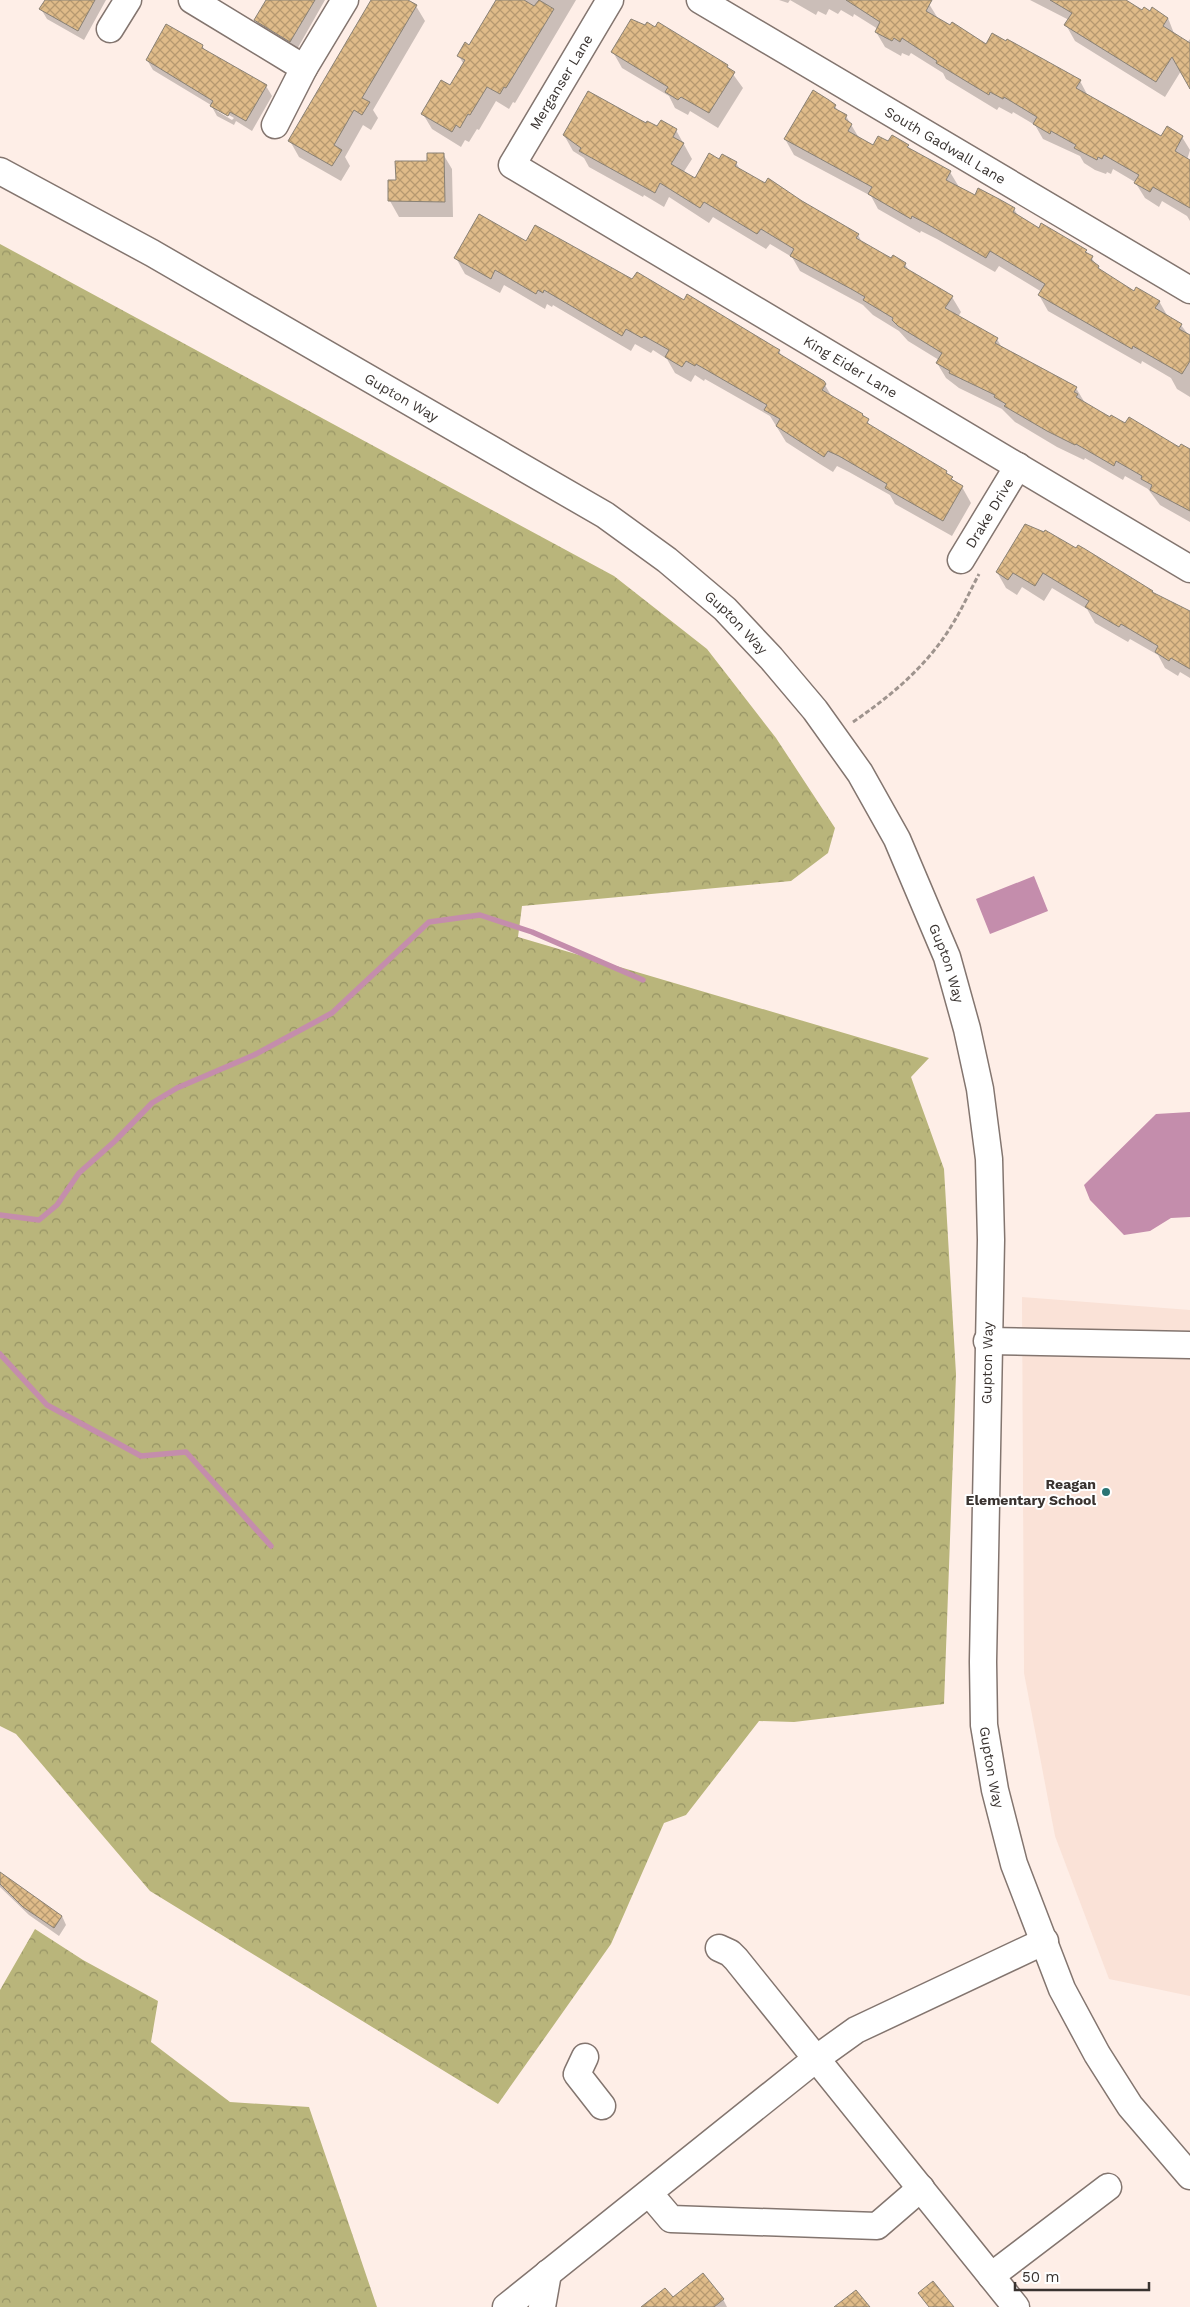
<svg xmlns="http://www.w3.org/2000/svg" width="1190" height="2307" viewBox="0 0 1190 2307" font-family="'Work Sans',sans-serif">
<defs>
<pattern id="forest-crowns" width="20" height="18" patternUnits="userSpaceOnUse" patternTransform="scale(1.25)"><rect width="20" height="18" fill="#b9b57b"/><path d="M2 6a3 3 0 1 1 6 0M12 15a3 3 0 1 1 6 0" fill="none" stroke="#979465"/></pattern>
<pattern id="building-cross-hatch" width="8" height="8" patternUnits="userSpaceOnUse" patternTransform="scale(1.25)"><rect width="8" height="8" fill="#dfbb89"/><path d="M0 0l8 8M0 8l8-8" fill="none" stroke="#b69970"/></pattern>
</defs>
<rect width="100%" height="100%" fill="#feeee7"/>
<path fill="#fae2d7" d="M1022,1297l168,13v686l-81,-17 -54,-143 -31,-163z"/>
<path fill="url(#forest-crowns)" d="M0,244l614,332 93,73 69,89 59,90 -7,25 -37,28 -269,25 -4,31 411,121 -18,19 33,92 12,205 -12,330 -150,18 -35,-1 -73,94 -22,8 -53,121 -113,160 -348,-213 -134,-157 -16,-8z
M35,1929l48,31 75,41 -7,41 79,60 79,5 68,200h-377v-317z"/>
<path fill="#c48dac" d="M1034,876l14,35 -58,23 -14,-35z
M1190,1112v105l-19,1 -21,13 -26,4 -34,-35 -6,-15 72,-71z"/>
<path fill="#0003" fill-rule="evenodd" d="M46,0h60l-22,40 -37,-21 -6,-10z
M267,0h58l-29,51 -35,-21 -5,-10z
M373,0h33l10,6 9,15 -52,89 5,8 -7,12 -8,-5 -18,32 5,9 -9,15 -42,-24 -9,-16z
M496,0h80l-61,103 -2,-1 -4,7 -13,-8 -17,29 -2,-1 -8,13 -4,-2 -4,7 -29,-18 -9,-15 27,-27 14,-22 -5,-9 11,-10z
M779,0h11l-2,3z
M790,0h132l7,4 10,16 47,26 94,35 8,15 74,42 6,-10 14,9 8,13 -3,10 3,2v59l-3,-5 -25,-15 -3,6 -14,-9 -10,-16 -22,-13 -2,5 -4,-2 -1,2 -11,-4 -11,-7 -4,-7 -37,-17 -8,-14 -22,-13 -1,2 -13,-7 -2,3 -51,-31 -3,-6 -32,-20 -2,3 -7,-3 -1,3 -16,-9 -9,-15 2,-3 -24,-15 -1,3 -12,-7 -3,4 -9,-5 -3,6 -8,-4 -2,4z
M1030,0h94l18,11 26,7 7,18 12,7 3,-4v48l-9,-16 -16,26 -90,-56 -9,-16 3,-5z
M202,46l4,5 60,35 6,10 -20,35 -16,-10 -2,4 -17,-9 -6,-11 -58,-35 -6,-10zM217,108l17,10 -2,2 -15,-9z
M613,52l114,14 16,22 -25,40 -28,-17 -2,4 -13,-7 -6,-12 -47,-28z
M835,106l3,5 8,5 13,22 15,8 14,-3 20,3 2,4 40,22 9,15 16,10 39,12 5,8 20,13 47,21 16,21 32,20 25,9 9,16 13,8 9,12v60l-13,-8 -6,-11 -29,-17 -1,3 -93,-53 -9,-16 3,-3 -43,-26 -4,6 -58,-33 -16,-8 -1,2 -42,-24 -7,-13 -77,-41 -9,-16z
M647,125l29,5 16,29 -9,14 12,7 24,-19 17,2 5,8 117,64 4,7 30,18 13,4 5,8 42,25 9,15 -3,5 39,22 5,9 74,40 9,15 25,16 69,30 11,2v71l-30,-17 -12,-16 -23,-13 -2,4 -38,-22 -1,2 -27,-13 -42,-25 -13,-13 -43,-21 -13,-10 -9,-15 2,-3 -31,-19 -9,-10 -26,-16 -10,-10 -63,-34 -8,-14 -22,-13 -4,5 -53,-32 -4,6 -40,-26 -5,10 -20,-12 -1,2 -54,-30 -5,-9 -11,-7 -9,-16z
M443,154l9,15 1,48h-54l-9,-16 -1,-20h8z
M526,242l158,60 95,49 4,7 42,27 7,12 30,17 10,14 74,44 9,11 7,4 9,16 -19,33 -57,-32 -5,-9 -41,-23 -12,-6 -4,6 -13,-8 -34,-22 -16,-26 -65,-37 -1,2 -9,-6 -4,7 -16,-9 -8,-14 -14,-9 -2,3 -16,-9 -4,7 -78,-46 -1,2 -5,-3 -2,5 -41,-24 -4,8 -35,-19 -9,-16z
M1025,526l165,87v65l-10,-6 -2,4 -13,-8 -7,-13 -28,-16 -2,3 -33,-19 -8,-14 -35,-21 -8,13 -22,-14 -5,8 -11,-7 -9,-16z
M0,1874l62,42 4,9 -7,11 -30,-21 -29,-28z
M672,2299h51l4,8h-72z"/>
<g fill="none" stroke-linecap="round" stroke-linejoin="round">
<path stroke="#c48dac" stroke-width="5.5" d="M0,1215l39,5 18,-15 22,-32 36,-32 37,-38 25,-15 77,-33 78,-42 97,-91 51,-7 52,17 111,48
M0,1354l47,51 94,51 45,-4 85,94"/>
</g>
<path fill="url(#building-cross-hatch)" stroke="#898175" d="M45,0h50l-17,31 -39,-22z
M266,0h49l-25,42 -36,-22z
M371,0h37l9,5 -55,93 8,4 -8,13 -8,-5 -20,35 8,5 -10,16 -44,-25z
M496,0h28l10,6 5,-6 15,9 -48,79 -2,-1 -4,7 -13,-7 -17,28 -2,-1 -8,14 -4,-3 -4,7 -31,-18 20,-34 9,5 15,-25 -8,-4 8,-14 4,3z
M846,0h86l-6,11 24,14 2,-3 34,22 6,-11 14,8 1,-2 74,41 -5,8 85,48 6,-10 16,10 -8,15 15,9v48l-37,-21 -3,5 -16,-9 5,-8 -35,-20 -2,4 -4,-2 -1,3 -23,-12 2,-3 -25,-14 -1,3 -17,-10 4,-7 -33,-20 -1,2 -13,-7 -1,3 -53,-32 1,-2 -35,-23 -2,4 -6,-4 -2,3 -17,-9 5,-10z
M1050,0h76l16,10 2,-3 6,4 2,-4 16,11 -5,8 27,17v46l-18,-32 -16,25 -92,-57 8,-12z
M631,19l14,6 2,-3 8,5 3,-5 70,43 -1,2 8,5 -26,41 -28,-16 -3,3 -13,-8 3,-5 -57,-35z
M166,24l37,21 -1,3 65,37 -21,36 -16,-9 -2,4 -18,-10 3,-5 -67,-41z
M813,90l16,10 7,5 -2,3 13,7 -2,4 7,5 -4,7 25,14 5,-9 10,5 4,-6 17,10 -2,2 44,24 -5,9 29,15 3,-7 21,11 16,9 -2,4 26,16 2,-5 46,27 -2,2 8,4 -2,4 8,6 -1,2 36,23 2,-4 24,14 -5,7 27,16 -3,5 11,6v26l-8,13 -49,-28 -1,3 -94,-54 7,-11 -55,-33 -4,7 -59,-34 -15,-8 -1,3 -43,-25 4,-7 -88,-48z
M588,91l58,32 1,-2 10,5 4,-6 16,9 -4,8 11,6 -13,21 24,14 14,-25 10,6 3,-5 15,8 -2,4 30,17 3,-5 34,23 57,33 -3,4 35,20 2,-3 13,8 -2,4 49,29 -8,12 53,30 -3,5 82,44 -3,5 4,2 -2,3 34,20 1,-2 14,8 4,-6 50,30 2,-3 9,5v62l-40,-21 2,-5 -11,-6 1,-3 -26,-15 -2,5 -38,-22 -1,1 -28,-14 -43,-25 2,-2 -12,-7 1,-2 -46,-22 1,-2 -14,-8 6,-10 -44,-27 -6,-6 1,-2 -30,-18 2,-3 -12,-7 -63,-34 4,-7 -33,-20 -4,5 -53,-32 -4,6 -40,-25 -5,10 -76,-42 2,-3 -18,-13z
M427,153h17l1,49 -57,-1v-21h8l-1,-19h32z
M479,214l47,27 9,-16 97,54 5,-7 47,28 3,-6 86,52 7,4 -2,3 46,28 2,3 -4,6 41,24 -1,1 7,4 -2,4 80,48 -1,2 7,4 -2,2 12,7 -20,35 -58,-33 2,-4 -48,-28 -11,-5 -4,6 -14,-9 -34,-22 4,-7 -16,-9 3,-5 -71,-41 -1,2 -9,-5 -4,6 -17,-10 4,-7 -25,-14 -2,2 -16,-9 -4,7 -78,-46 -1,3 -5,-3 -2,4 -41,-24 -4,9 -37,-21z
M1025,524l19,8 1,-2 31,18 2,-3 7,4 68,42 -1,1 38,19v58l-19,-11 -2,3 -14,-9 3,-6 -37,-22 -2,3 -34,-20 4,-6 -46,-28 -8,13 -22,-13 -5,7 -12,-8z
M0,1872l62,44 -8,12 -31,-21 -23,-23z
M703,2273l21,26 -10,8h-73l24,-19 8,9z
M933,2281l21,26h-25l-11,-14z
M856,2290l14,17h-36z"/>
<g fill="none" stroke-linecap="round" stroke-linejoin="round">
<g stroke="#83756f" stroke-width="29">
<g id="minor">
<path d="M192,0l112,68"/>
<path id="s1" d="M610,0l-98,165 678,404"/>
<path id="s2" d="M700,0l490,290"/>
<path d="M110,29l18,-29"/>
<path d="M275,125l29,-57 41,-68"/>
<path id="s3" d="M0,171l152,82 453,262 62,45 58,49 46,49 44,52 45,63 37,66 50,118 20,72 13,60 9,70 2,81 -8,422 1,63 11,65 19,74 48,125 35,65 33,52 60,70"/>
<path id="s4" d="M961,560l57,-94"/>
<path d="M987,1341l203,4"/>
<path d="M719,1948l11,5 6,6 280,348"/>
<path d="M585,2057l-8,17 25,32"/>
<path d="M649,2193l22,26 206,7 44,-38"/>
<path d="M991,2276l117,-89"/>
<path d="M506,2307l311,-249 39,-28 189,-89"/>
<path d="M542,2307l6,-34"/>
</g>
</g>
<path stroke="#9f948e" stroke-width="3" stroke-dasharray="5 2.5" stroke-linecap="butt" d="M853,722c39,-27 74,-56 99,-97 10,-16 18,-34 27,-51"/>
<use href="#minor" stroke="#fff" stroke-width="26"/>
</g>
<circle fill="#2a7474" stroke="#fff" stroke-width="2" cx="1106" cy="1492" r="5"/>
<g text-anchor="middle" dominant-baseline="central" stroke-width="4" stroke-linejoin="round" paint-order="stroke">
<g font-size="14" fill="#393330" stroke="#fff">
<text transform="translate(561 82) rotate(-59)">Merganser Lane</text>
<text stroke="none"><textPath href="#s2" startOffset="285">South Gadwall Lane</textPath></text>
<text stroke="none"><textPath href="#s1" startOffset="586">King Eider Lane</textPath></text>
<text stroke="none"><textPath href="#s3" startOffset="461">Gupton Way</textPath></text>
<text stroke="none"><textPath href="#s4" startOffset="55">Drake Drive</textPath></text>
<text stroke="none"><textPath href="#s3" startOffset="866">Gupton Way</textPath></text>
<text stroke="none"><textPath href="#s3" startOffset="1271">Gupton Way</textPath></text>
<text transform="translate(987 1363) rotate(-89)">Gupton Way</text>
<text stroke="none"><textPath href="#s3" startOffset="2081">Gupton Way</textPath></text>
</g>
<g font-size="14" font-weight="bold" fill="#393330" stroke="#fff" text-anchor="end">
<text x="1096" y="1484">Reagan<tspan x="1096" dy="16">Elementary School</tspan></text>
</g>
</g>
<path d="M1015 2282v8h134v-8" fill="none" stroke="#393330" stroke-width="2.5"/>
<text x="1022" y="2282" font-size="15" fill="#393330" stroke="#ffffff" stroke-width="4" paint-order="stroke">50 m</text>
</svg>
